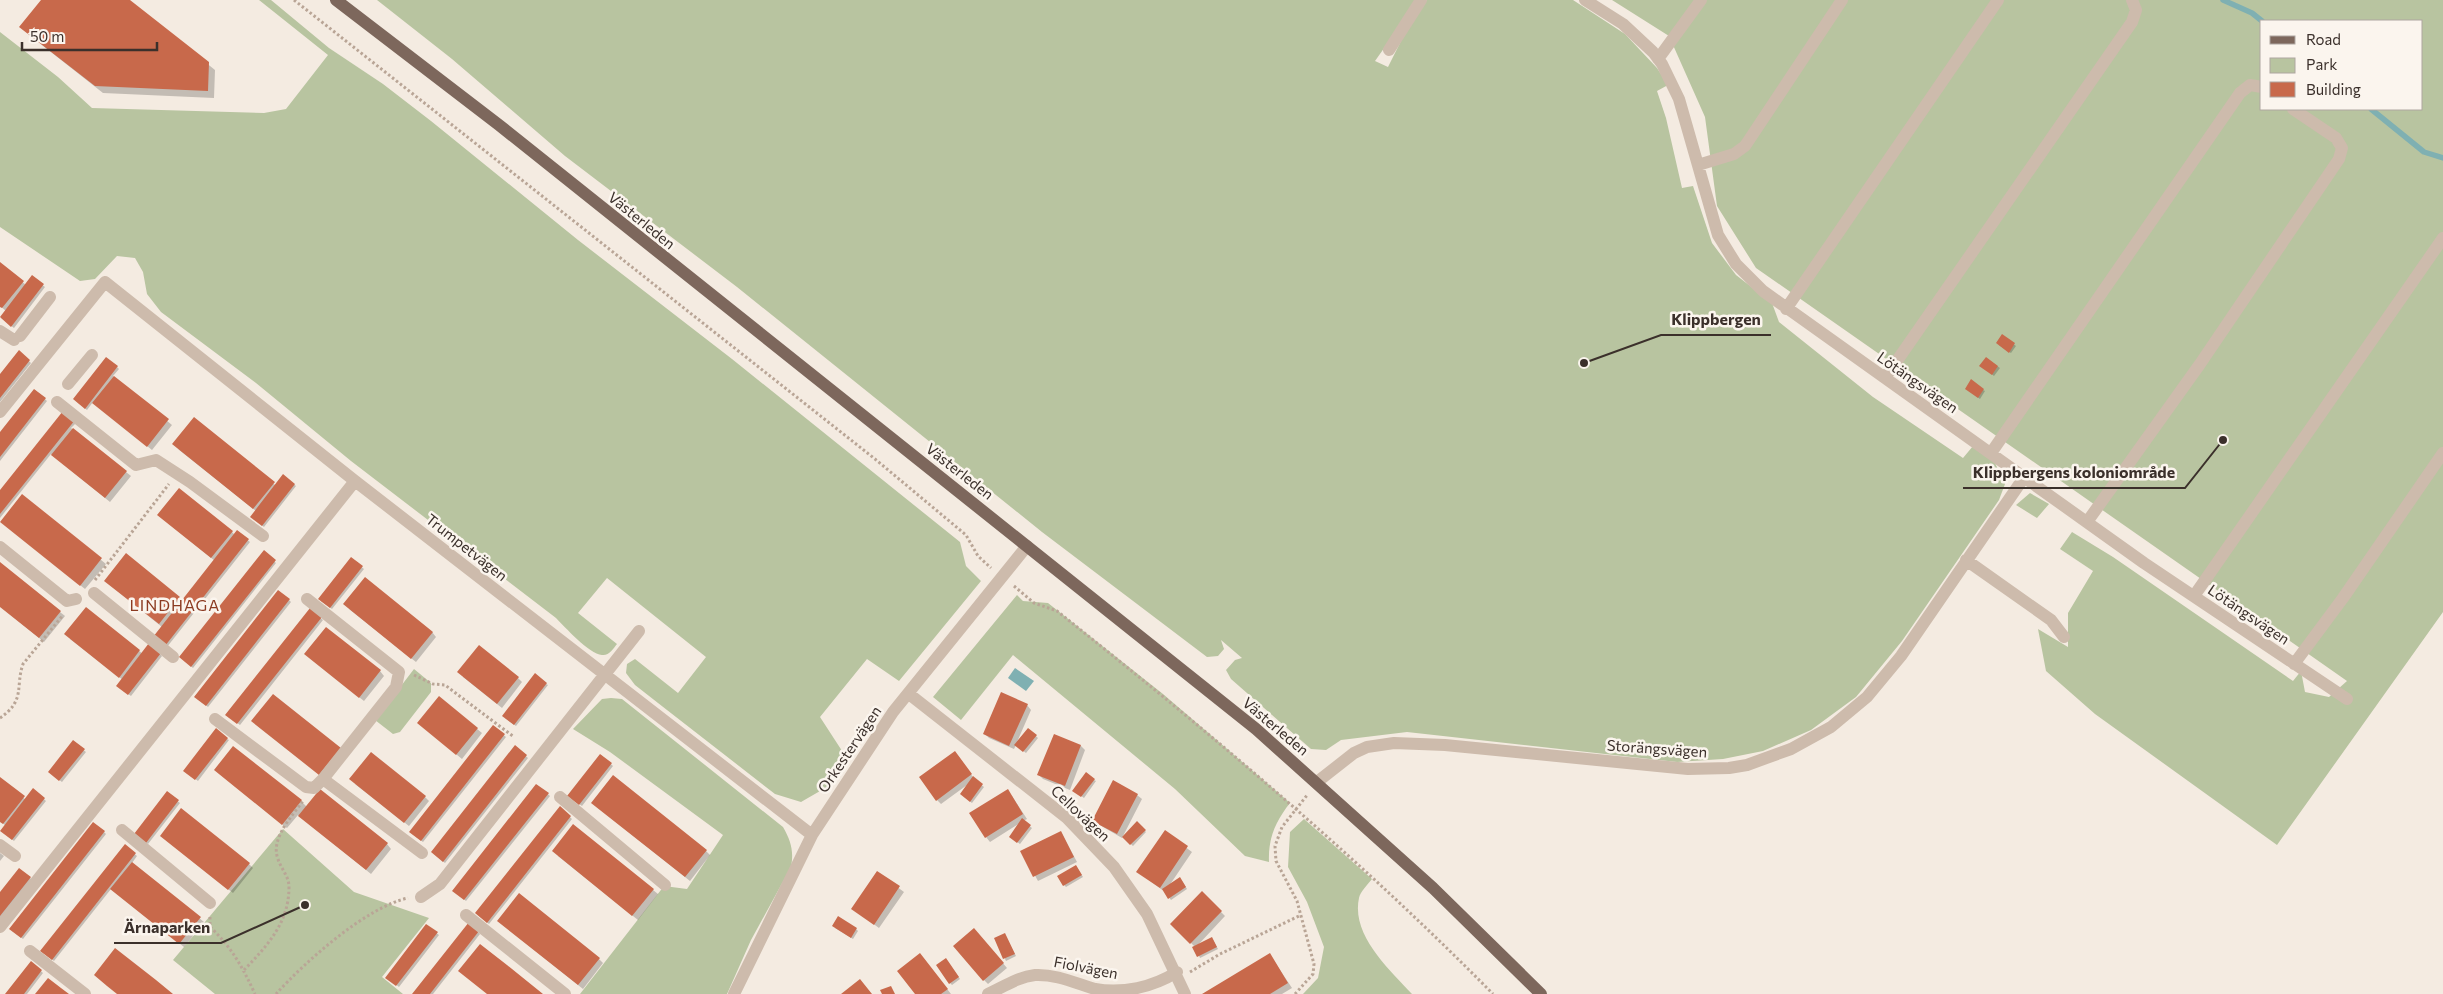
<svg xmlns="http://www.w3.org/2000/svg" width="2443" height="994" viewBox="0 0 2443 994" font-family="Commissioner,sans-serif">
<rect width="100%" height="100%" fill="#f4ebe1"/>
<path fill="#b8c4a0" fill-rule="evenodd" d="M259,0h12l58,48 54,36 48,37 147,119 154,119 228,183 6,24 15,15 -82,100 -32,-22 -47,58 26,40 -19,30 -26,15 -26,-8 -117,-91 -23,-18 -9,-12 1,-9 8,-5 43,34 28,-36 -99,-79 -29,35 39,31c-4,5 -8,12 -15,11 -13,-1 -37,-28 -46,-37l-205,-157 -95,-78 -95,-71 -14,-18 -4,-22 -8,-14 -18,-2 -22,23 -15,2 -80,-54v-195l58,45 34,31 172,5 22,-4 42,-54z
M377,0h1041l-43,61 13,6 20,-40 19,-27h146l52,34 32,34 11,17 -11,6 9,27 16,70 11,-2 19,57 24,32 36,28 7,19 94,75 90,61 10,-12 22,17 10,21 -6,16 -97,141 -46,56 -45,33 -48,21 -40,8 -46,3 -270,-30 -66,8 -15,10 -15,-1 -80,-70 -5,-9 9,-10 7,-2 -21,-18 3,9 -6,7 -11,1 -165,-125 -305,-245 -172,-131 -113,-97z
M1612,0h831v612l-166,233 -182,-131 -49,-43 -8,-42 30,18v-34l25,-42 -33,-22 12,-17 41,25 180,124 8,-10 4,21 24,5 18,-16 -591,-413 -39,-62 -12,-89 -36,-81zM2262,21h160v88h-160z
M2030,493l19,11 -12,14 -21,-13z
M1017,595l6,6 25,2 115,91 127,109c-15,19 -22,36 -21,59l-24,-6 -70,-67 -162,-134 -52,65 -28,-23z
M414,669l17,14v9l-31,40 -7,2 -18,-14z
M611,698l11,1 161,128c8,14 11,24 8,40l-40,73 -24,54h-147l84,-108 23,3 36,-54 -113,-83 -37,-23 29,-30z
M1304,819l68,60c-4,5 -12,13 -13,19 -8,37 30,71 53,96h-109l15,-16 6,-31 -17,-45 -19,-35 2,-35z
M283,829l71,63 75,26 -47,59 21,17h-188l-42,-34z"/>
<path fill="#7fb0b2" d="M1015,668l19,13 -8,10 -18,-13z"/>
<path fill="#0003" d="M42,0h86l87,70 -1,28 -111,-5 -75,-59z
M0,264l26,21 6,-8 13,10 -31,41 -13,-10 5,-7 -6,-5z
M2003,336l13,10 -5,7 -12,-8z
M19,352l12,11 -31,39v-26z
M1986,358l14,10 -6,8 -11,-9z
M117,367l2,2 -6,7 59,49 -20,25 -59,-48 -6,8 -11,-9z
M35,390l12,11 -47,60v-27z
M1968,390h15l2,1 -5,8z
M63,413l13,10 -5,5 60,48 -21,26 -59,-48 -51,64v-26z
M178,449l98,36 7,-9 13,10 -32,41 -10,-8 2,-8z
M22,496l84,68 -21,25 -79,-63z
M163,519l69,13 3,3 3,-3 12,10 -83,105 -5,-20 -52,-42 16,-30 57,46 32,-40z
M264,552l12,11 -83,105 -10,-9z
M351,559l13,10 -32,40 -11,-8z
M0,564l65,52 -21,26 -44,-36z
M289,600l2,2 -83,105 -13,-11z
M86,609l57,45 7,-9 12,11 -31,40 -11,-8 3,-8 -53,-41z
M349,609l83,23 4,5 -20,25z
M310,610l13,10 -83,105 -13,-10z
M311,659l69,12 4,5 -20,25z
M463,677l55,1 4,4 -20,26z
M546,684l2,1 -32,41 -11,-8z
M439,698l43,35 -20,26 -44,-36z
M1027,705l4,5 -14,32 11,-13 10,9 -12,15 -10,-8 -2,4 -25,-11 -4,-4z
M494,727l12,10 -83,105 -13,-10z
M1054,735l27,11 4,4 -15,40 -27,-11 -4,-4z
M227,739l2,1 -31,41 -13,-10z
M73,742l13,10 -24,30 -13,-10z
M515,747l13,11 -83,105 -11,-9z
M601,755l12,11 -31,40 -11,-8z
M959,757l16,23 9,7 -12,16 -9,-7 4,-11 -26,19 -4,-4z
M220,774l81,27 6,6 80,37 4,5 -20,25 -73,-59 -11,13z
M0,778l26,22 8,-10 12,11 -32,40 -12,-10 4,-5 -6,-5z
M1094,780l2,1 -12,17 -8,-6z
M355,784l70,13 4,4 -20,25z
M537,785l13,11 -84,105 -10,-9z
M167,793l13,10 -32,41 -11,-9z
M1137,795l5,4 -20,39 -29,-17z
M1012,796l15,23 -4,2 9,7 -12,16 -8,-6 8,-15 -30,19 -4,-5z
M597,807l109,44 4,4 -20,26z
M560,808l12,11 -83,105 -11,-9z
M1137,823l9,9 -13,14 -10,-9z
M574,826l84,68 -20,26 -80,-64z
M104,832l2,2 -83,105 -11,-9z
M1061,832l16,30 -39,19 -16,-29z
M1165,832l27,20 -23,34 13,-5 5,8 -16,11 -6,-8 -27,-20z
M166,840l83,24 4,4 -20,25z
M125,846l12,10 -5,7 72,59 -20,25 -73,-58 -57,72 -12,-10z
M0,853l4,3 -4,5z
M1076,866l7,11 -17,10 -2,-2z
M877,872l27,20 -25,36 -26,-19z
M30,878l2,2 -32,40v-26z
M1202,893l23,23 -27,29 15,-5 5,9 -18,9 -5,-11 -23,-23z
M469,924l11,10 -47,60h-19z
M503,925l96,34 4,4 -20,26z
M427,926l12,9 -40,52 -10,-8z
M835,928l21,1 2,2 -5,8z
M978,934l29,34 -19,16 -4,-4z
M1005,935l11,21 -10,5 -10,-22z
M1270,955l22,33 -10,6h-77z
M924,959l27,35h-34z
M31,962l12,11 -16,21h-21z
M948,962l12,17 -8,6 -2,-2z"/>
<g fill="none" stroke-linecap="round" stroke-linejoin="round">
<path stroke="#7fb0b2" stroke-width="5.5" d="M2223,0l29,13 10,8
M2371,109l53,43 19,6"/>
</g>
<path fill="#c8694b" d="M41,0h89l79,62 -1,29 -113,-5 -76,-59z
M0,262l24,19 -22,27 -2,-1z
M32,275l12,9 -33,43 -11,-10z
M2002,334l13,9 -6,10 -13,-10z
M19,350l11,10 -30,38v-24z
M106,357l12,9 -33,43 -12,-10z
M1986,357l12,9 -6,9 -13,-9z
M114,376l55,43 -22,28 -55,-44z
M1971,379l13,10 -6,9 -13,-9z
M34,389l12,9 -46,59v-25z
M63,411l12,9 -75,94v-24z
M194,417l81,65 -22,27 -81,-65z
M73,428l54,43 -22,27 -54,-43z
M283,474l12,10 -33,42 -12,-9z
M179,488l54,43 -22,27 -54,-43z
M22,494l80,64 -22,28 -80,-64z
M237,530l12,9 -84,107 -12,-9z
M264,550l12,10 -85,107 -12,-10z
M126,553l54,44 -21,27 -55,-43z
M351,557l12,9 -33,42 -12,-9z
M0,562l61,49 -22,27 -39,-31z
M365,577l68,55 -22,27 -68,-55z
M278,590l12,9 -84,107 -12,-9z
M86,607l54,43 -21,28 -55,-44z
M310,608l12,9 -85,107 -12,-9z
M326,627l55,43 -22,28 -55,-44z
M149,643l12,10 -33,42 -12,-9z
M479,645l40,32 -22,27 -40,-32z
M535,673l12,10 -33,42 -12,-9z
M1001,692l27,12 -19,42 -26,-12z
M273,694l68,54 -22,27 -68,-54z
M439,696l39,32 -22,27 -39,-32z
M493,725l12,9 -84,107 -12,-9z
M216,728l12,10 -33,42 -12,-9z
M1028,728l9,7 -14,17 -9,-7z
M1054,734l27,11 -16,41 -28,-11z
M73,740l12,9 -26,32 -11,-9z
M515,745l12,10 -84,107 -12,-10z
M233,746l69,54 -20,25 -68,-55z
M955,751l17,23 -36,27 -17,-24z
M371,752l55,44 -22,27 -55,-44z
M600,754l12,9 -33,42 -12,-9z
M1086,772l9,7 -14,18 -9,-6z
M613,775l94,75 -22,27 -94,-74z
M973,776l10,8 -13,18 -10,-8z
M0,777l25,19 -22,28 -3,-2z
M1113,780l25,14 -21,40 -25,-13z
M536,784l13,9 -85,107 -12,-9z
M33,788l12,10 -33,42 -12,-9z
M320,789l68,54 -22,27 -68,-54z
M1008,789l15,25 -38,24 -16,-25z
M167,791l12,9 -33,43 -12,-9z
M560,806l11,10 -84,107 -12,-10z
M181,808l69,55 -22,27 -68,-54z
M1022,818l9,7 -14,18 -8,-6z
M1137,821l9,9 -16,15 -8,-8z
M93,822l12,9 -84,107 -12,-9z
M573,824l81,65 -22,27 -80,-65z
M1165,830l23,16 -28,42 -24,-16z
M1061,831l13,26 -41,20 -13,-26z
M125,844l11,9 -84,107 -12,-9z
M132,862l69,55 -22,27 -69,-55z
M1076,865l6,10 -19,11 -6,-10z
M19,868l12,9 -31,39v-24z
M877,871l23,15 -26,39 -23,-16z
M1180,877l6,10 -18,12 -6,-10z
M1202,891l20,20 -32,33 -20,-20z
M519,893l81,65 -22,27 -81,-64z
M838,916l19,12 -6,10 -19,-12z
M469,922l10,9 -49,63h-18z
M426,924l12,8 -42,54 -11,-8z
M974,928l30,35 -21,18 -30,-35z
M1005,933l10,21 -12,5 -9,-21z
M1212,937l5,10 -20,10 -5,-10z
M480,944l27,21 36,29h-56l-29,-23z
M115,948l41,32 17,14h-56l-10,-8 -13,-11z
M920,953l28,36 -7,5h-26l-18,-23z
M1270,953l18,30 -18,11h-68z
M946,958l13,19 -10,7 -13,-19z
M31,961l11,9 -18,24h-19z
M48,978l13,10 8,6h-34z
M860,979l12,15h-31z
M891,986l4,8h-13l-2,-4z"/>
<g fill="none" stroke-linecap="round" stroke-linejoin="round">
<path stroke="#b9a596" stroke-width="3" stroke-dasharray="2.5 2.5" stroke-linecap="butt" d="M294,0l581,459 91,76 12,21 13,12
M95,580l74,-96
M1014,586l20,17 23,8c152,121 300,245 436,383
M414,675l19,9 12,1 69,52
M0,718c26,-18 15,-31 23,-54l40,-49
M210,917v10c21,19 33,41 45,67
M244,970c23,-24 45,-47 45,-83 0,-11 -8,-18 -11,-28 -8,-20 14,-43 25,-58
M1190,972l30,-18 81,-39
M276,994c29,-32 90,-87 132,-96
M1295,994l18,-20 1,-10 -17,-63 -21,-40 -1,-15 7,-19 26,-33"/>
<path stroke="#cdbbac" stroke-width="12" d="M1585,0l38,24 30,28 9,12 17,35 39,136 18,29 27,27 381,272 203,136
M1389,50l32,-50
M1658,59l43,-59
M1698,165l36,-11 11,-8 97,-146
M1786,309l212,-309
M0,331l14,9
M20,336l30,-39
M1885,378l247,-356 4,-12 -4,-10
M68,384l24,-29
M57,402l79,63 20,-5 34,22 73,54
M0,412l105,-130 250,199 457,354
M1991,453l249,-360 10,-8 12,2
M2087,522l113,-158 139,-205 3,-11 -6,-10 -43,-29
M0,547l67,54 9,-2
M1966,560l85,60 13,17
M94,593l79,64
M2194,596l249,-358
M2294,664l49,-66 100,-145
M909,694l158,124 47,49 33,47 38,80
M215,719l91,68 8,1 9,-9 73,-92 3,-15 -92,-73
M323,779l99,74
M1317,782l37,-29 13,-6 27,-4 51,2 243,24 41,-1 18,-3 44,-16 40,-22 36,-30 34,-41 124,-180
M560,797l105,88
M122,830l88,73
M0,845l15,11
M421,897l19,-13 199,-253
M466,915l99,79
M0,927l355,-446
M30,951l55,43
M734,994l78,-159 81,-123 134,-166
M988,994c15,-7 30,-17 47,-19 21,-1 40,8 60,14 28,5 58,-2 82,-17"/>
<path stroke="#7d675c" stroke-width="12" d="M336,0l163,125 757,604 177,159 108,106"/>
</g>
<g text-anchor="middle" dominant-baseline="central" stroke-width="5" stroke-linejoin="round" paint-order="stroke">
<g font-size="15" fill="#3b302b" stroke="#fbf5ee">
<text transform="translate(642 220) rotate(39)">Västerleden</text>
<text transform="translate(1918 382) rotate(35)">Lötängsvägen</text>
<text transform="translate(960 471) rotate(38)">Västerleden</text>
<text transform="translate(467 547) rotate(38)">Trumpetvägen</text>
<text transform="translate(2249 614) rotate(34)">Lötängsvägen</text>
<text transform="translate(1276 726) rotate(40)">Västerleden</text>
<text transform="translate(1657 748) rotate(4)">Storängsvägen</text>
<text transform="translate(849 749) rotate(-56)">Orkestervägen</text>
<text transform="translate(1081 813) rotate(43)">Cellovägen</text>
<text transform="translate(1086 967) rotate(11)">Fiolvägen</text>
</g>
<g font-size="16" letter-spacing="1" fill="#8c3b22" stroke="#fbf5ee">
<text x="175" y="604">LINDHAGA</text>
</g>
</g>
<path fill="none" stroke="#3b302b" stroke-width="2" d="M1584 363L1661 335H1771M2223 440L2185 488H1963M305 905L221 943H114"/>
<g fill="#3b302b" stroke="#fbf5ee" stroke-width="2">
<circle cx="1584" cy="363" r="5"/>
<circle cx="2223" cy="440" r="5"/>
<circle cx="305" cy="905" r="5"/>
</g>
<g font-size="16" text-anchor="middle" font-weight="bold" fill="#3b302b" stroke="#fbf5ee" stroke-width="5" stroke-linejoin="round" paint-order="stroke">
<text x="1716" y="325">Klippbergen</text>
<text x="2074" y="478">Klippbergens koloniområde</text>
<text x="167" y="933">Ärnaparken</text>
</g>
<rect x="2260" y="20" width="162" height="90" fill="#fbf5ee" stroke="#aea6a0"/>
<rect x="2270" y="36" width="25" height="8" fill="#7d675c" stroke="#aea6a0"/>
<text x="2306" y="45" font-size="15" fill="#3b302b">Road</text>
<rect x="2270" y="58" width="25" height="15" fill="#b8c4a0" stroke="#aea6a0"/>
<text x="2306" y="70" font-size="15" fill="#3b302b">Park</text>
<rect x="2270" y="82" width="25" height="15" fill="#c8694b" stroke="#aea6a0"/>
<text x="2306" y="95" font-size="15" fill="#3b302b">Building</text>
<path d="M22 42v8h135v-8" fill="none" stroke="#3b302b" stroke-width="2.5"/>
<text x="30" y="42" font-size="15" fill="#3b302b" stroke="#fbf5ee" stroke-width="4" paint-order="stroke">50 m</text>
</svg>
